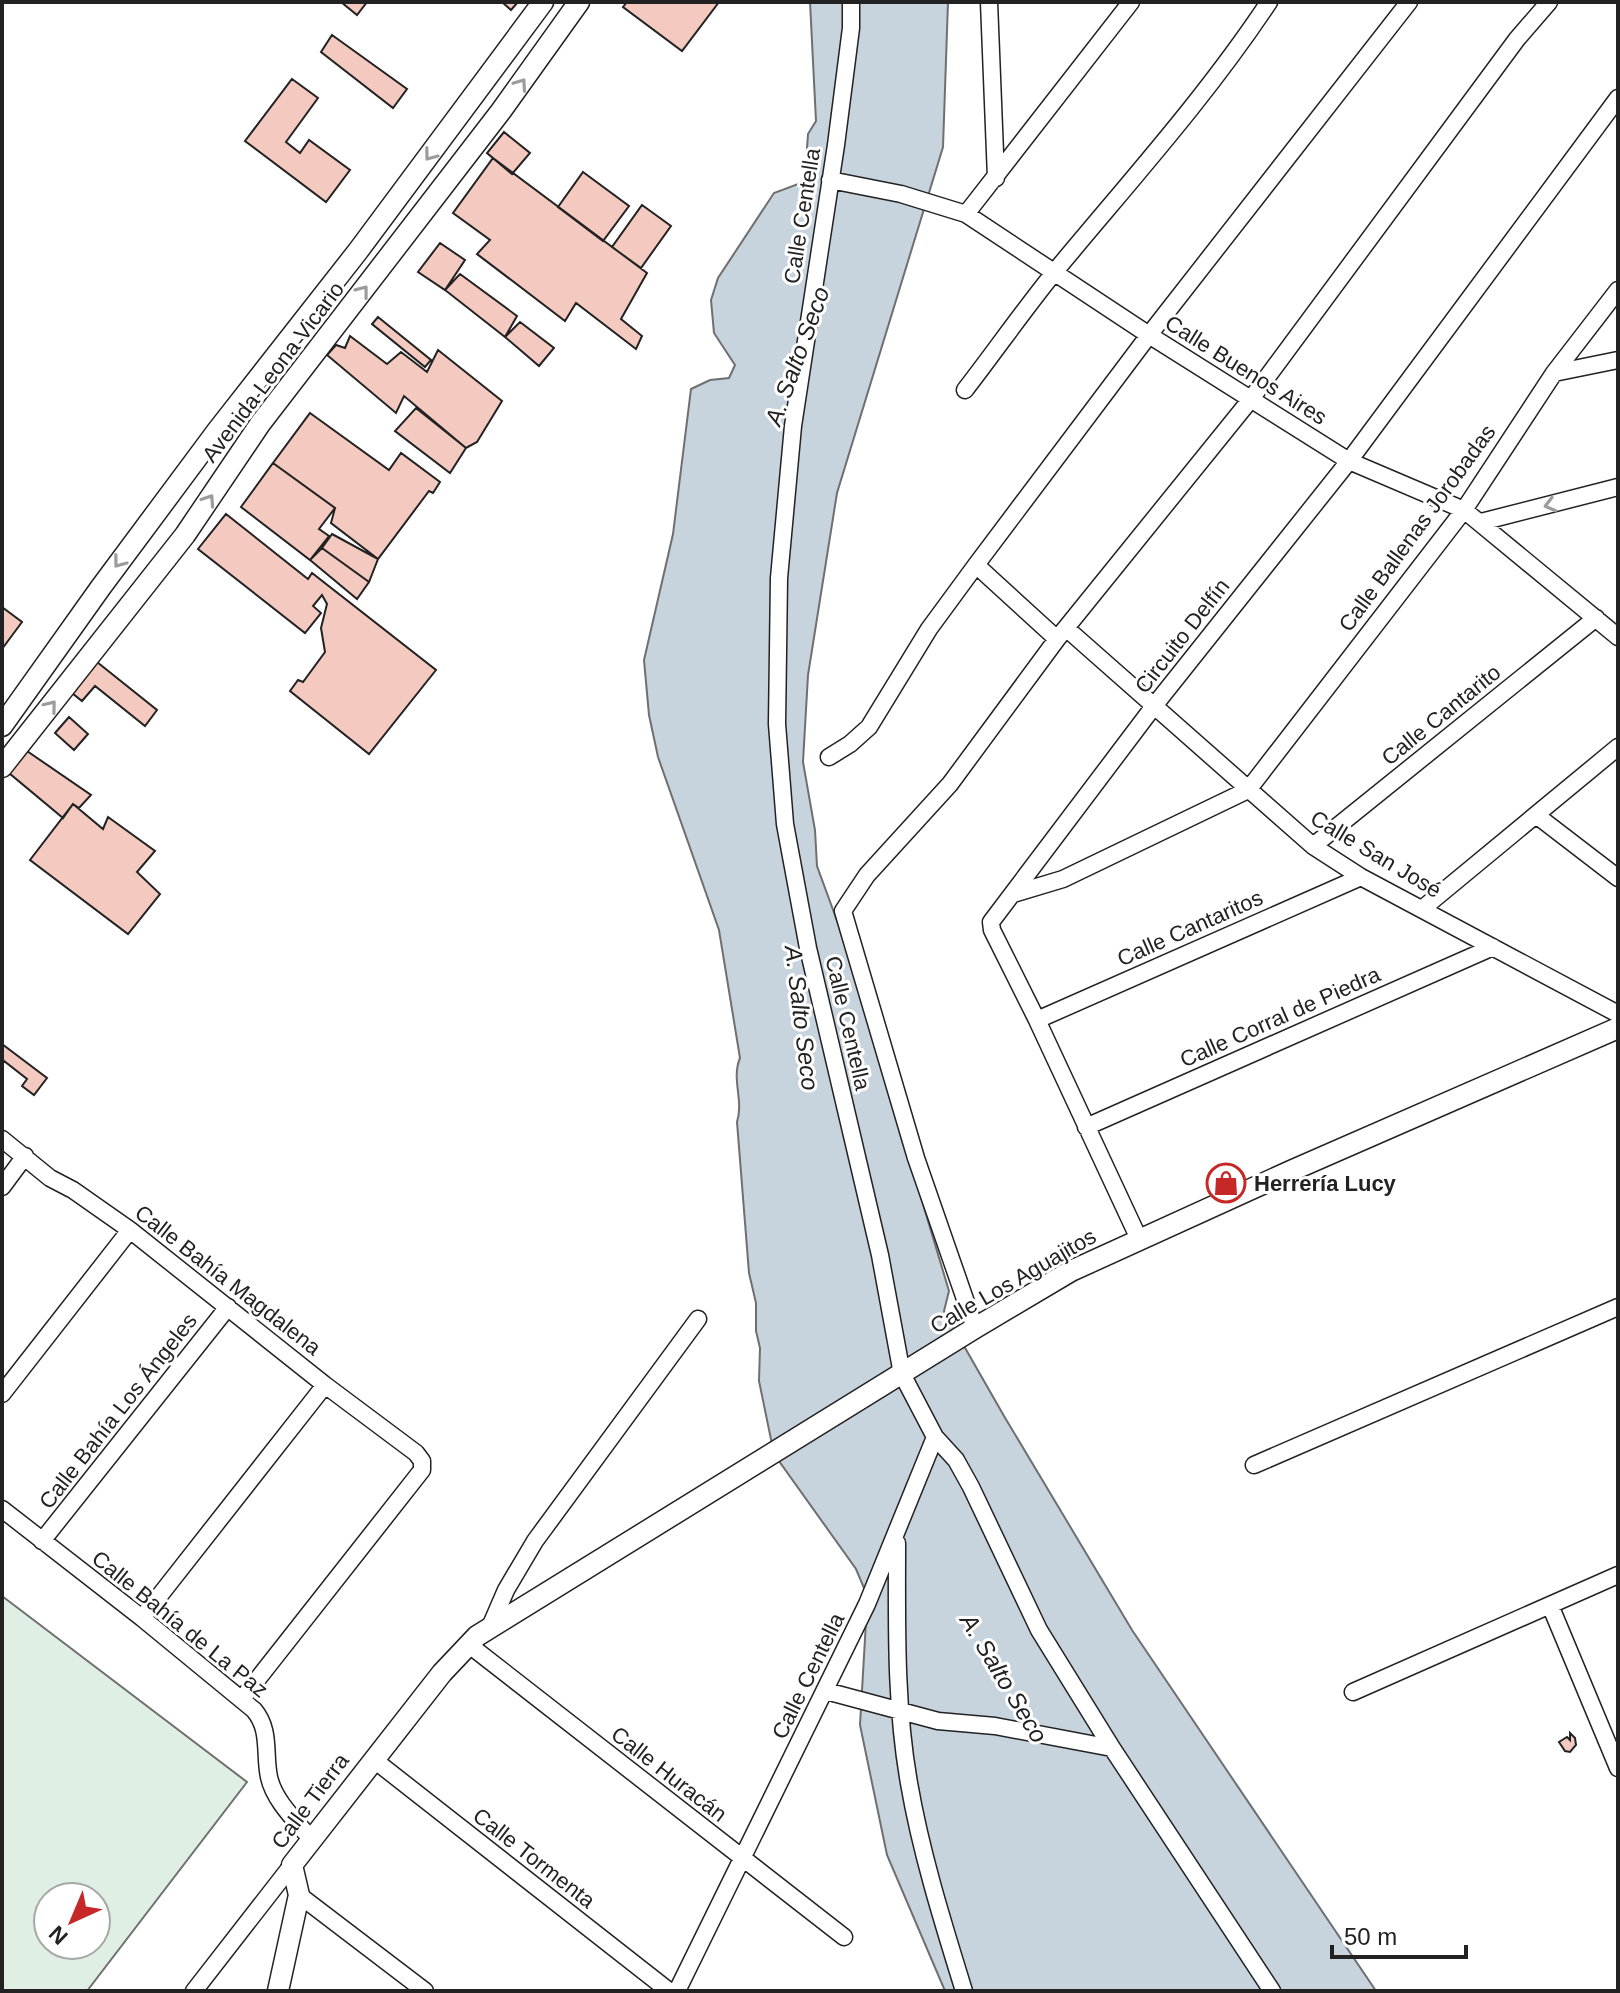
<svg xmlns="http://www.w3.org/2000/svg" width="1620" height="1993" viewBox="0 0 1620 1993" font-family="Arial,sans-serif">
<rect width="100%" height="100%" fill="#fff"/>
<path fill="#e0efe3" stroke="#6f6f6f" stroke-width="2" fill-rule="evenodd" d="M2,1596l245,186 -160,209h-85zM48,1897h48v48h-48z"/>
<path fill="#c7d3dd" stroke="#6f6f6f" stroke-width="2" d="M810,2h138l-5,145 -106,346 -29,182 -5,87 12,68 2,36 26,71 106,354 -5,20 60,105 128,214 244,361h-431l-58,-136 -27,-130 7,-121 -3,-16 -8,-19 -82,-115 -15,-73 1,-33 -4,-17v-28l-7,-30 -12,-151c7,-22 -6,-43 3,-64l-21,-128 -61,-173 -9,-42 -5,-55 29,-126 18,-145 19,-9 19,-2 6,-13 -21,-32 -3,-33 7,-22 56,-85 27,-10 4,-6 3,-43 8,-13z"/>
<path fill="#f3c9c0" stroke="#222" stroke-width="2" d="M341,2h26l-10,13z
M502,2h16l-7,8z
M627,2h92l-37,49 -59,-44z
M332,35l75,54 -14,19 -72,-56z
M292,79l26,19 -32,44 14,11 9,-13 41,30 -24,32 -81,-61z
M504,132l26,21 -18,21 -25,-21z
M493,158l154,115 -26,46 21,17 -6,13 -60,-46 -11,18 -88,-67 13,-14 -37,-27z
M583,172l46,34 -26,35 -45,-34z
M642,205l29,21 -30,42 -29,-21z
M440,243l25,17 -20,30 -27,-18z
M460,274l57,42 -12,21 -60,-47z
M378,317l53,43 -6,7 -53,-43z
M520,322l34,26 -15,18 -34,-29z
M350,336l37,28 14,-12 26,20 11,-22 64,51 -25,41 -11,6 -62,-52 -8,17 -69,-58 9,-10 9,3z
M416,408l50,40 -16,25 -55,-42z
M310,413l79,57 12,-17 39,29 -7,11 -4,-2 -51,68 -47,-36 4,-15 -62,-45z
M273,463l62,45 -16,21 10,7 -19,24 -69,-53z
M226,514l82,65 4,-6 124,97 -67,84 -79,-63 8,-11 5,2 22,-30 -4,-24 6,-24 -5,-9 -9,11 8,7 -16,20 -107,-84z
M332,534l46,25 -9,23 -47,-34z
M322,548l47,34 -12,17 -47,-39z
M2,607l20,15 -20,27z
M97,662l60,48 -12,16 -50,-40 -13,15 -10,-8z
M69,717l19,17 -14,16 -19,-17z
M27,751l64,44 -12,13 -6,-4 -10,14 -54,-45z
M73,804l30,25 5,-12 47,34 -18,21 23,22 -32,40 -98,-74z
M2,1044l45,34 -13,17 -12,-9 5,-7 -23,-18 -2,3z
M1570,1733l5,5 1,7 -6,7 -5,-1 -6,-9 8,-5 3,3z"/>
<g fill="none" stroke-linecap="round" stroke-linejoin="round">
<g stroke="#222" stroke-width="19">
<path id="minor" d="M989,2l7,176
M830,180l71,14 65,20 183,121 200,126 115,49 154,127
M966,214l165,-212
M1554,373l64,-13
M965,390c31,-40 60,-82 92,-121 73,-88 149,-172 212,-267
M1481,522l137,-35
M976,565l81,74
M1067,629l246,217 48,31 257,137
M829,757l21,-13 19,-17 60,-98 47,-64 173,-230 260,-333
M1536,815l82,63
M1313,846l283,-228
M1013,894l50,-15 185,-89 216,-280 90,-137 64,-83
M1422,909l196,-162
M1037,1020l324,-143
M1086,1127l407,-180
M2,1139l48,39 23,12 57,40 195,155 91,68 6,8v9l-180,229
M2,1187l23,-31
M1139,1239l-102,-219 -45,-90 -1,-8 163,-216 195,-245 269,-363
M975,1328l-59,-170 -73,-247 24,-36 83,-91 107,-145 194,-240 266,-360 32,-37
M2,1394l128,-164
M935,1437l21,23 15,27 68,143 73,118 160,243
M1254,1465l364,-158
M2,1509l140,109 112,92c17,20 10,44 15,67 5,24 28,45 43,63
M42,1541l186,-234
M897,1543c0,80 -2,161 12,240 12,70 34,140 55,208
M1550,1605l68,163
M142,1618l183,-233
M490,1627l16,-37 29,-49 163,-222
M468,1644l376,293
M826,1691l112,30 57,5 117,22
M1353,1692l265,-117
M373,1759l296,232
M299,1895l126,96
M194,1991l98,-126
M677,1991l190,-387 68,-167 -33,-63 -22,-119 -72,-307 -23,-124 -8,-100 2,-146 14,-152 43,-281 15,-117v-26"/>
</g>
<g stroke="#222" stroke-width="23">
<path id="tertiary" d="M2,726l99,-139 116,-156 141,-180 185,-249
M2,767l183,-232 75,-111 241,-313 78,-109
M278,1991l21,-96 -7,-30 150,-192 35,-37 498,-308 96,-57 222,-101 325,-142"/>
</g>
<use href="#minor" stroke="#fff" stroke-width="16"/>
<use href="#tertiary" stroke="#fff" stroke-width="20"/>
</g>
<defs><path id="oneway-chevron" d="M-2-3.5L2.5 0L-2 3.5" fill="none" stroke-width="1.6" stroke-linecap="round" stroke-linejoin="round" transform="scale(2)"/></defs>
<g stroke="#9c9c9c">
<use href="#oneway-chevron" transform="translate(521 84) rotate(-55)"/>
<use href="#oneway-chevron" transform="translate(430 155) rotate(127)"/>
<use href="#oneway-chevron" transform="translate(363 291) rotate(-52)"/>
<use href="#oneway-chevron" transform="translate(209 500) rotate(-56)"/>
<use href="#oneway-chevron" transform="translate(1550 505) rotate(165)"/>
<use href="#oneway-chevron" transform="translate(119 562) rotate(127)"/>
<use href="#oneway-chevron" transform="translate(51 706) rotate(-51)"/>
</g>
<defs>
<g id="shop-ring" transform="scale(2)"><circle r="9.5" fill="#fff" stroke="#c62828" stroke-width="1.5"/><path d="M-5-2.5h2.3a2.7 3.5 0 0 1 5.4 0H5L5.5 6h-11ZM-1.5-2.5h3a1.5 2.3 0 0 0-3 0Z" fill="#c62828"/></g>
</defs>
<g fill-rule="evenodd">
<use href="#shop-ring" x="1226" y="1183"/>
</g>
<g text-anchor="middle" dominant-baseline="central" stroke-width="6" stroke-linejoin="round" paint-order="stroke">
<g font-size="22" fill="#222" stroke="#fff">
<text transform="translate(802 216) rotate(-81)">Calle Centella</text>
<text transform="translate(1246 370) rotate(32)">Calle Buenos Aires</text>
<text transform="translate(273 372) rotate(-53)">Avenida Leona Vicario</text>
<text transform="translate(1417 528) rotate(-54)">Calle Ballenas Jorobadas</text>
<text transform="translate(1182 636) rotate(-52)">Circuito Delfín</text>
<text transform="translate(1441 715) rotate(-39)">Calle Cantarito</text>
<text transform="translate(1376 854) rotate(31)">Calle San José</text>
<text transform="translate(1190 928) rotate(-24)">Calle Cantaritos</text>
<text transform="translate(1280 1017) rotate(-24)">Calle Corral de Piedra</text>
<text transform="translate(848 1023) rotate(77)">Calle Centella</text>
<text transform="translate(228 1280) rotate(38)">Calle Bahía Magdalena</text>
<text transform="translate(1013 1281) rotate(-30)">Calle Los Aguajitos</text>
<text transform="translate(118 1411) rotate(-52)">Calle Bahía Los Ángeles</text>
<text transform="translate(180 1624) rotate(39)">Calle Bahía de La Paz</text>
<text transform="translate(808 1676) rotate(-64)">Calle Centella</text>
<text transform="translate(669 1774) rotate(38)">Calle Huracán</text>
<text transform="translate(310 1801) rotate(-53)">Calle Tierra</text>
<text transform="translate(534 1858) rotate(38)">Calle Tormenta</text>
</g>
<g font-size="22" font-weight="bold" fill="#222" stroke="#fff" text-anchor="start">
<text x="1254" y="1183">Herrería Lucy</text>
</g>
<g font-size="24" font-style="italic" fill="#222" stroke="#fff">
<text transform="translate(797 356) rotate(-70)">A. Salto Seco</text>
<text transform="translate(802 1018) rotate(83)">A. Salto Seco</text>
<text transform="translate(1004 1678) rotate(59)">A. Salto Seco</text>
</g>
</g>
<rect width="1620" height="1993" fill="none" stroke="#222222" stroke-width="8"/>
<g transform="translate(72 1921) rotate(224)"><circle r="38" fill="#ffffff" stroke="#a7a7a7" stroke-width="2"/>
<path d="M0-6L14 30L0 20L-14 30Z" fill="#c62828"/>
<text y="-12" font-size="22" font-weight="bold" text-anchor="middle" fill="#222222">N</text>
</g>
<path d="M1332 1945v12h134v-12" fill="none" stroke="#222222" stroke-width="4"/>
<text x="1344" y="1945" font-size="24" fill="#222222" stroke="#ffffff" stroke-width="6" paint-order="stroke">50 m</text>
</svg>
